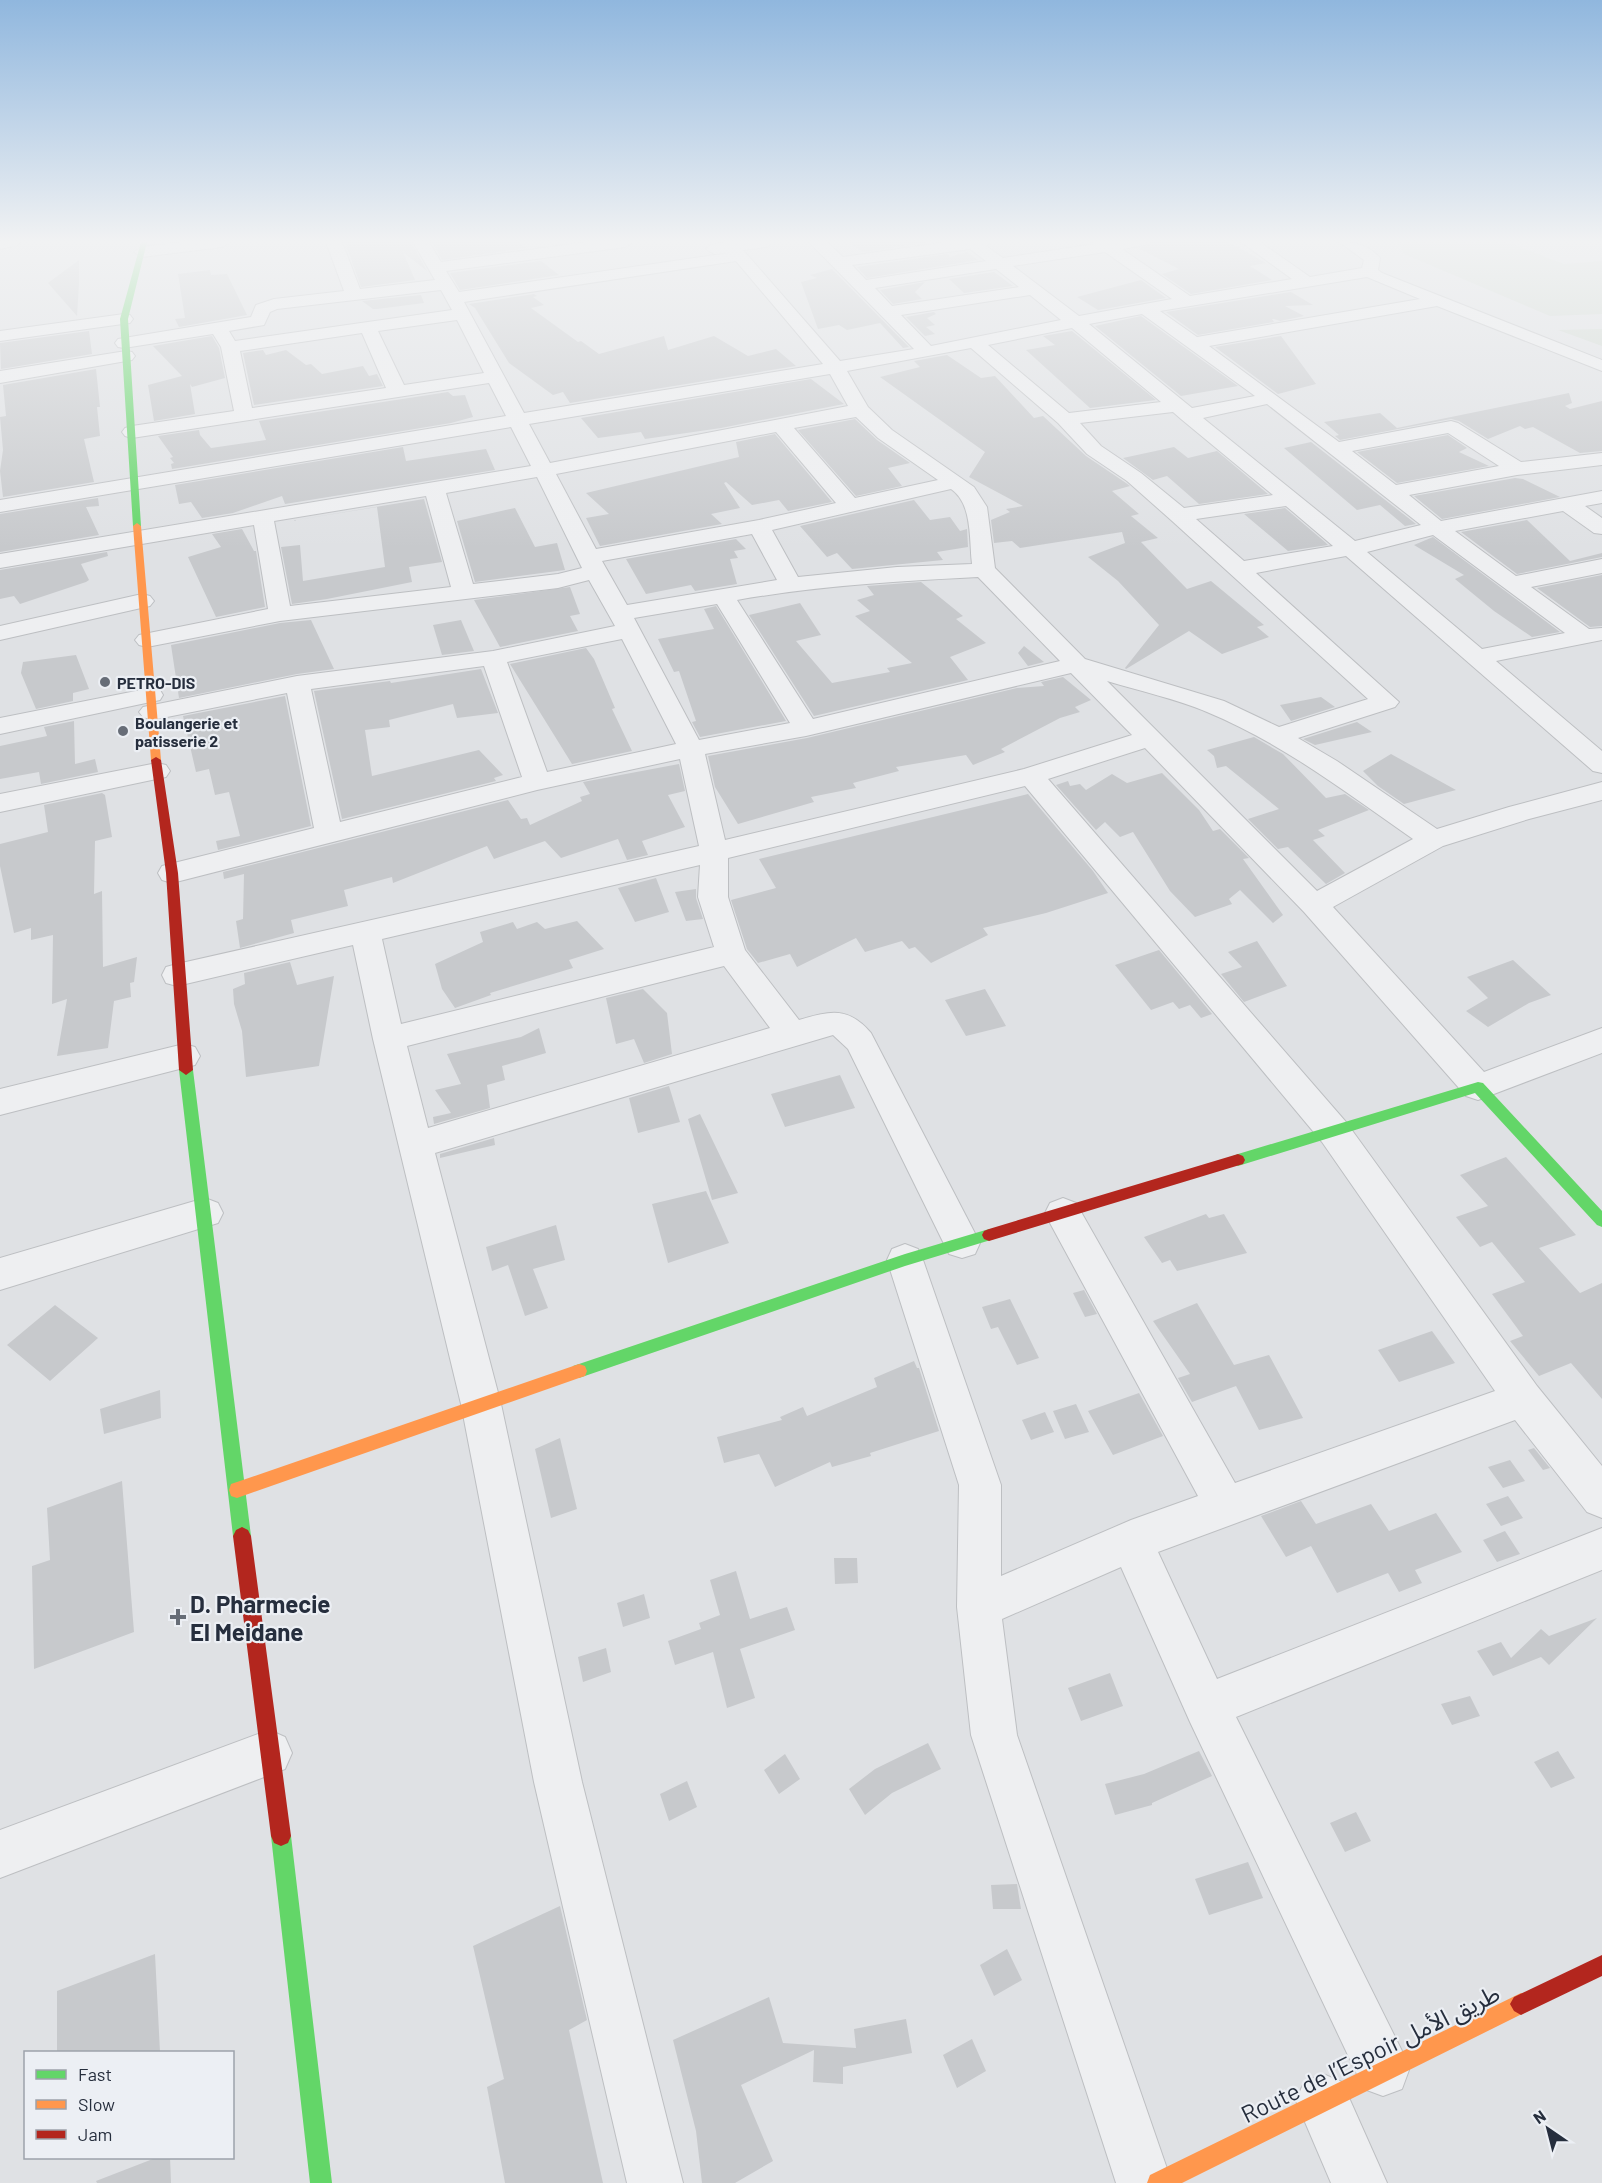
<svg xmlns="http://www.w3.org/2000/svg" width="1602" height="2183" viewBox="0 0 1602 2183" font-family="Barlow,'Noto Sans Arabic',sans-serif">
<rect width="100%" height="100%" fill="#dfe1e4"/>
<path fill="#cfd8cf" d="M1398,242h108l58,22 38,-3v53l-52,2 -146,-62z
M1602,329v17l-44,-16z"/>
<path fill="#c7c9cc" d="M345,242h66l16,29 -24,-19 12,28 -54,7z
M432,242h87l7,6 -84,12z
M848,242h81l-66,10z
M1149,242h80l37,21 -16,3 22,14 -81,14 -29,-20 17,-5 -41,-21 7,-1z
M967,252l11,8 -111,18 -10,-11 91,-13 2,3z
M79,260v23l-2,33 -29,-33z
M541,261l18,14 -99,15 -10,-17z
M832,269l77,78 -6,1 -23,-25 -33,7 -8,-5 -21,4 -17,-47 16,-4 -7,-3z
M210,270l1,5 16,-1 20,41 -68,12 -4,-8 10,-1 -7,-44z
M994,272l19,14 -49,7 -15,-14z
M1141,280l25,18 -68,12 -21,-13z
M925,282l-10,10 7,7 -29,5 -13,-14z
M1291,292l22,13 -28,1 19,10 -24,5 -6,-2h-2l2,3 -76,13 -32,-23z
M534,294l3,2 -4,1 11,8 -13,3 47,34 3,-1 18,13 65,-18 4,14 46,-14 34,20 28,-7 20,17 -226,37 -7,-11 -10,3 -44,-32 -34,-55 -6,-4z
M421,295l3,8 -47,6h-4l-11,-8z
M934,312l2,2 -9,4 8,7 -9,2 9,7 -10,2 -19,-19z
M1141,316l97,70 -57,10 -86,-70z
M89,331l3,23 -91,15 -1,-26z
M1072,331l84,69 -66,8 -64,-58 29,-5 -12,-9z
M212,336l7,12 6,30 -33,9 -2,-3 5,30 -41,7 -6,-36 34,-9 -29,-30z
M1281,336l35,48 -38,10 -63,-47z
M263,350l3,5 20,-5 20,15 5,-1 11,10 41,-8 6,10 8,-2 6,12 -129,19 -11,-52z
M947,355l34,23 14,-2 39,42 9,-2 43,40 40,27 4,3 -18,5 27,23 -8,2 27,22 -17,4 46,47 24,-8 53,44 -7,2 12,10 -47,17 -33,-23 -63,38 -1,-1 34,-43 -41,-44 -30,-24 37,-14 -3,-11 -102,16 -8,-7 -18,2 -3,-23 19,-8 -4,-3 17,-3 -54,-29 16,-25 -105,-75 40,-10 -6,-6z
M96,369l4,38h-3l3,29 -16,3 10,43 -91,15 -3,-26 3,-21 -3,-33 6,-1 -3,-31z
M811,379l33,25 -123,24 -76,11 -4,-7 -43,6 -17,-20z
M448,392l5,4 12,-1 8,22 -22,6 -279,46 -1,-5 3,-1 -4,-5 3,-1 -15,-21 41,-6 1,5 11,13 55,-8 -7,-19z
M1569,393l3,10 -7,3 5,3 32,-8v50l-22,2 -47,-26 -8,2 -5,-3 -32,13 -29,-18 -8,-2 -111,21 -5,-4 4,-1 -15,-13 56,-9 17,15z
M855,419l22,21 33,23 -22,5 14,18 -46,10 -58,-66z
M775,434l57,68 -44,9 -9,-11 -27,5 -26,-23 -2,1 16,25 -29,6 11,10 -122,22 -14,-28 23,-4 -23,-21 153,-36 -3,-15z
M1448,435l19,13 -8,4 30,14 -92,17 -40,-31z
M1311,442l105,82 -11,2 -25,-21 -23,5 -73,-62z
M403,447l3,14 80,-12 9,21 -210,34 -3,-8 -49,17 -31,5 -11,-16 -12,2 -4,-19z
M1174,447l14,11 29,-7 51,43 -69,10 -32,-28 -14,4 -30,-22z
M1515,478l8,1 37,18 -118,22 -28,-23z
M98,498l1,8 -13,1 13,28 -99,17v-38z
M424,499l18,63 -33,5 3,15 -85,17 -35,5 -11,-57 19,-2 3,36 82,-14 -8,-60 -87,14z
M914,500l16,20 20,-3 10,14 7,-2 1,18 -31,5 6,8 -91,9 -15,-16 -10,4 -27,-31z
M515,508l20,39 22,-4 8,27 -90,12 -18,-61z
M1285,508l40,34 3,3 -40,6 -44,-37z
M1527,520l43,41 32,-8v4l-85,17 -56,-42z
M242,529l12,22h2l9,56 -49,10 -28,-60 33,-10 -9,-13z
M1433,537l127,95 -28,5 -38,-26 -39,-32 9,-4 -50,-30z
M736,539l10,10 -12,2 4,7 -8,1 7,25 -42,7 -4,-6 -45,9 -20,-35z
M107,552l1,4 -27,8 8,16 -3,2 -66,22 -6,-8 -14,3v-29z
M1602,575v51l-12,1 -53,-39z
M921,582l42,34 -7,3 30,24 -36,14 18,23 -154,36 -65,-101 51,-12 21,32 -25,6 36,42 58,-11 -3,-4 25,-5 -57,-47 15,-5 -13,-11 17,-5 -7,-9z
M570,587l10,27 -10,2 8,15 -78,16 -26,-47z
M716,606l70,115 -86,16 -8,-15 4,-1 -17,-50 -5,1 -16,-33 56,-10 -10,-20z
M311,620l23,49 -37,5 -118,24 -8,-53 109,-22z
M461,620l13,31 -32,4 -9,-30z
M1024,646l20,16 -16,4 -10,-13z
M586,648l8,11 21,49 -3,1 20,42 -60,13 -62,-100z
M76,655l13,34 -16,4v8l-37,8 -15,-36 2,-11z
M481,669l17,44 -41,5 -4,-14 -64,16 1,7 -25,3 7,46 107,-26 24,25 -9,3 2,3 -154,38 -28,-128 76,-10 1,2z
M1063,677l28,23 -16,7 5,5 -20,6 -59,31 4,3 -32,13 -7,-10 -70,12 3,4 -46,12 3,5 -45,9 3,5 -76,22 -23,-37 -7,-31 99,-18 210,-50 27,-2 -3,-4z
M285,696l26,130 -93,24 -2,-9 24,-5 -11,-44 -14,3 -6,-26 -13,3 -13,-56z
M1321,697l14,10 -44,14 -11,-16z
M74,721l1,43 20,-5 3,13 -57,12 -2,-12 -39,7v-33l47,-10 -3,-9z
M1357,722l15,10 -57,13 -12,-6z
M1254,737l29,17 43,44 19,-4 24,16 -51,20 7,6 -12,4 32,33 -19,11 -38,-37 -10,2 -30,-30 31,-10 -53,-43 -9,2 -3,-12 -7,-6z
M1391,754l65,36 -52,14 -26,-18 -15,-15z
M679,764l6,27 -17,4 17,32 -43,14 6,14 -21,5 -9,-21 -57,19 -16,-17 -51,18 -7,-13 -94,37 -1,-6 -48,13 4,16 -57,14 3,13 -54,15 -4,-27 7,-2 1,-45 -20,5 -1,-7 285,-72 13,19 6,-1 3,7 52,-24 -2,-4 10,-3 -7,-12z
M1162,773l37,37 14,21 7,-2 29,29 -6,1 40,56 -10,8 -33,-33 -11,9 3,5 -37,13 -25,-26 -37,-59 -13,5 -15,-15 -9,8 -40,-45 12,-4 2,5 10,-2 6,6 26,-16 15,9z
M102,793l3,2 7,42 -17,4 -1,53 8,-3 1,76 34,-10 -3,25 -4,1 1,14 -17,4 -6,47 -51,8 10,-57 -15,5 1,-69 -22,5v-12l-17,5 -14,-67v-22l48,-12 -4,-27z
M1028,794l65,77 15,22 -62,20 -63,15 5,7 -57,28 -16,-16 -6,2 -7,-8 -37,11 -9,-14 -59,29 -7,-13 -32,9 -11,-14 -16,-49 45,-12 -17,-29z
M656,878l13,34 -34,10 -17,-34z
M696,889v9l7,21 -17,2 -11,-29z
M577,921l27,28 -35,11 4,8 -83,25 1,2 -36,13 -13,-19 -7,-25 48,-22 -3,-10 33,-10 4,7 20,-7 8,7z
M1257,941l30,45 -43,16 -23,-28 21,-7 -14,-15z
M1159,950l53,64 -11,4 -11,-13 -11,4 -6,-7 -22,8 -36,-45z
M1513,960l38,35 -22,8 -41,24 -22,-16 22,-13 -21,-21z
M290,962l7,23 37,-9 -15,90 -73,11 -4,-46 -8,-27 -1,-15 12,-5 -1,-11z
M643,989l24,24 5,41 -28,9 -10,-24 -18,5 -10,-46z
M985,989l21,37 -40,10 -21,-36z
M539,1028l7,25 -44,13 3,14 -18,5 3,23 -56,16 -1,-7 18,-4 -16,-23 26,-6 -14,-30 74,-17z
M840,1075l15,33 -70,19 -14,-33z
M669,1086l11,36 -42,11 -9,-35z
M700,1114l24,50 14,29 -26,7 -24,-81z
M494,1138l1,7 -55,13v-4z
M1506,1157l70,78 -37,13 41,45 22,-10v116l-31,-36 -32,13 -29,-35 13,-5 -31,-42 33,-12 -33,-40 -12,5 -24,-30 32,-11 -28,-31z
M706,1191l23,52 -61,20 -16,-59z
M1206,1214l3,4 15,-4 23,39 -70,18 -7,-11 -8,3 -18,-26z
M556,1225l9,35 -32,9 15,39 -23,8 -17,-51 -16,6 -6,-24z
M1084,1290l13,24 -12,3 -12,-24z
M1010,1299l29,59 -22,7 -19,-38 -7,2 -9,-22z
M1197,1303l37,62 35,-10 34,63 -44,12 -23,-44 -44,16 -14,-24 12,-4 -37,-53z
M55,1305l43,33 -48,43 -43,-36z
M1432,1331l23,32 -56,19 -21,-32z
M914,1361l3,7h2l20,63 -69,22 1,3 -39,11 -2,-5 -55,25 -16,-33 -35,9 -7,-26 65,-17 -2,-3 23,-10 4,9 70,-29 -3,-9z
M160,1390l1,28 -57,16 -4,-25z
M1139,1393l24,43 -50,19 -25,-44z
M1076,1404l13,28 -24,7 -12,-28z
M1045,1412l9,20 -23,8 -9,-20z
M560,1438l17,71 -26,9 -16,-69z
M1534,1448l16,20 -7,2 -15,-20z
M1510,1460l15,21 -22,7 -15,-21z
M122,1481l12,151 -100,37 -2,-103 18,-6 -3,-52z
M1508,1496l15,22 -22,8 -15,-22z
M1301,1501l15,23 55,-20 18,27 47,-18 26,39 -47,18 7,13 -23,9 -11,-19 -51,20 -26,-47 -25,11 -25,-41z
M1505,1531l15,23 -23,8 -14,-22z
M834,1558h23l1,25 -23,1z
M736,1571l14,48 37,-12 8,23 -55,19 15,49 -28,10 -14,-56 -38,13 -7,-24 33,-12 -2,-6 21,-8 -10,-35z
M644,1594l6,24 -27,9 -6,-24z
M1597,1618l-48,47 -8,-8 -48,19 -16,-25 24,-9 10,16 30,-29 8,7z
M606,1648l5,24 -28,10 -5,-25z
M1110,1673l13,33 -42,15 -13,-33z
M1470,1696l10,20 -28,9 -11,-21z
M928,1743l13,26 -49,24 -27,22 -16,-26 26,-20z
M1199,1751l13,25 -60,27v2l-37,10 -10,-31 39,-10z
M1558,1751l17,27 -24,10 -17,-26z
M785,1754l15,25 -21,15 -15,-24z
M687,1781l10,26 -28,14 -9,-27z
M1356,1812l15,29 -26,11 -15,-29z
M1248,1862l15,36 -54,17 -14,-36z
M1017,1884l4,25h-28l-2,-24z
M560,1906l27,114 -18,10 34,153h-98l-18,-96 17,-8 -31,-133z
M1007,1949l15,31 -28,16 -14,-31z
M155,1954l5,98h-103v-61z
M769,1997l14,46 73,5 -2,-19 52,-10 6,34 -69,14v17l-30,-2 1,-32 -73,35 32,76 -38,22h-33l-6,-52 -23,-91z
M972,2039l14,32 -29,17 -14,-33z
M158,2157h12l1,26h-74l-1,-2z"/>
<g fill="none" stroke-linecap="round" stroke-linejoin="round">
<g stroke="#bdbfc2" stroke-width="2">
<path id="street" d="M0,242h20l-2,3 -18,4z
M182,242h48l-8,5 -80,10 -8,-5 8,-5z
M326,242h16l18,47 75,-9 -22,-38h16l12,20 146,-20h46l-8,5 -179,24 13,21 270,-39 -15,1 -8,-5c10,-11 50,-7 68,-7l-8,5 -23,3 97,111 74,-12 -105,-107h18l16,15 104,-15h44l-5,4 17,12 92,-14 -2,-2h54l-2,3 -23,4 68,47 102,-17 -51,-37h19l50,35 52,-9 2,-8 -25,-18c16,0 30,3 41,16l-2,12 4,3 220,87v11l-165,-65 -228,40 130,96 112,-21 7,2 63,39 81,-9v12l-85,10 -108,20 32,26 161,-30v12l-17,3 17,12v16l-8,-1 -31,-22 -108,20 61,45 86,-17v14l-71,14 58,42 13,-1v12l-106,21 106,90v22l-9,-2 -247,-215 -90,17 143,129 -4,5 -97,31 39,23 100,68 72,-22 93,-25v18l-73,19 -86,27 -110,61 151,165 118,-44v25l-124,47 -12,-4 -162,-184 -159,-164 -97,31 298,343 191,264 65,80v52l-15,-6 -72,-92 -357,132 59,127 385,-151v42l-366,147 166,334 7,19 -7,19 -19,7 -19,-7 -174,-367 -69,-155 -119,52 15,116 155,448h-56l-145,-448 -14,-128 2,-122 -72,-225 5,-11 13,-5 13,5 5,11 78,225v91l130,-56 67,-24 -148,-273 -5,-10 5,-10 13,-5 13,5 159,280 260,-92 -173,-249 -297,-356 -297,72v39l17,53 54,70c31,-9 49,-14 72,13l109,210 -5,11 -13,4 -13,-4 -101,-205 -15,-14 -398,118 66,251 81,378 101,401h-56l-93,-401 -73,-378 -88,-365 -20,-94 -176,41 -11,-3 -4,-8 4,-8 11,-3 522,-118 -19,-87 -143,31 -365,93 -10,-3 -4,-7 4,-7 152,-38 -27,-135 -135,27 -9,-3 -4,-5 4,-5 154,-31 196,-25 122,-25 -26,-46 -31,8 -278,33 -133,26 -8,-2 -4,-5 4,-5 129,-26 -14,-84 -254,43v-14l531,-88 -20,-39 -511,85v-12l506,-84 -17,-33 -357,55 -7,-2 -3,-4 3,-4 7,-2 102,-15 -13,-64 -8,-13 -89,14 -6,-1 -3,-4 3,-4 133,-22 5,-12 18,-6 70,-8zM970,249l16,12 -120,19 -14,-15zM1105,252l67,47 -93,17 -66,-50zM736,261l87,103 -299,49 -60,-111zM996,269l23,18 -127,19 -17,-18zM1367,277l53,22 -223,38 -37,-26zM441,290l11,20 -217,31 -6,-10 35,-6 6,-13 7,-3zM1030,295l31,25 -130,26 -30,-31zM1142,314l113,82 -63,12 -103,-84zM457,320l27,53 -80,12 -26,-54zM1072,328l89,74 -92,11 -81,-68zM362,333l24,55 -134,20 -12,-57zM971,348l87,75 29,31 40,27 44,39 197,179 -89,28 -55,-26 -139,-42 -90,-91 -8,-61 -13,-20 -82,-57 -24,-23 -21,-36zM830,374l18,32 -298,57 -21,-39zM1267,404l154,121 -66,16 -152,-123zM1173,412l8,7 92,76 -89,13 -43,-35 -40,-27 -21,-23zM856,417l22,21 60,42 -83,18 -61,-70zM776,432l60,71 -77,17 -163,29 -40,-75zM1448,433l51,33 -103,19 -44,-34zM537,477l45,91 -24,6 -85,10 -27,-91zM951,489c22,15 18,51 21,75l-75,3 -99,10 -26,-47zM426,496l25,91 -161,19 -16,-85zM1286,506l47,40 -89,15 -48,-42zM752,534l25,46 -150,25 -25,-44zM1433,535l132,98 -83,16 -115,-97zM978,577l82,84 -247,58 -76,-119c80,-14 160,-19 241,-23zM717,604l73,119 -91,17 -65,-122zM622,639l54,105 -129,28 -40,-110zM484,666l38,111 -182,45 -29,-133zM1071,673l61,62 -108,34 -299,71 -20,-86 101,-18zM1107,681c33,10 69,18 100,31 75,31 140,81 206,127l-96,52zM700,865l-2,32 16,50 -313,77 -19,-85zM724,966l46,62 -342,100 -21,-82z
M124,314l6,1 3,4 -3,4 -130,18v-10z
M126,351l6,1 3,4 -3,4 -132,23v-12z
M142,594l8,2 4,5 -4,5 -150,34v-14z
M151,688l9,2 3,5 -3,5 -160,34v-16z
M157,763l9,2 4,6 -4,6 -166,35v-18z
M184,1044l11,3 5,9 -5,9 -195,50v-26z
M205,1198l13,5 5,10 -5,10 -218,67v-32z
M269,1730l16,7 7,16 -7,16 -285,109v-48z
M1323,2074l19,8 45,101h-56l-35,-82 8,-19z"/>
</g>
<use href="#street" fill="#eeeff1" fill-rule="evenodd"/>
<path fill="#63d668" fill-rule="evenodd" d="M141,242h6l-19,77 13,207 -4,3 -4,-3 -13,-207z
M186,1065l7,5 58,466 -3,6 -6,3 -6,-3 -3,-6 -54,-466z
M1478,1082l5,1 119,128v16l-5,-2 -122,-132 -237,73 -5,-2 -2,-4 2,-4 5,-2z
M989,1229l5,2 2,4 -2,4 -89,27 -326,112 -6,-2 -2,-5 2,-5 6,-2 326,-110z
M281,1826l7,3 3,7 41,347h-22l-39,-347 3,-7z"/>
<path fill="#ff974d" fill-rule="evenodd" d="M137,523l4,3 20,234 -5,3 -5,-3 -18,-234z
M579,1364l6,2 2,5 -2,5 -6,2 -342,120 -6,-2 -2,-6 2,-6 6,-2z
M1521,1993l7,4 4,7 -4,7 -346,172h-35l3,-8z"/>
<path fill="#b3261e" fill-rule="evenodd" d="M156,757l5,3 17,113 15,197 -7,5 -7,-5 -13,-197 -15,-113z
M1238,1154l5,2 2,4 -2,4 -254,77 -5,-2 -2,-4 2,-4 5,-2z
M242,1527l6,3 3,6 40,300 -3,7 -7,3 -7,-3 -3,-7 -38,-300 3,-6z
M1602,1955v21l-81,39 -7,-4 -4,-7 4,-7z"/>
</g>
<linearGradient id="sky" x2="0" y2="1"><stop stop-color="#90b7de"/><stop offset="0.44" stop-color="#f1f2f3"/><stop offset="1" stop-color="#f1f2f3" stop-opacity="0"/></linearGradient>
<rect width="1602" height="548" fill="url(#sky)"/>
<g fill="#676d77" stroke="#eceff4" stroke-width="2">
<circle cx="105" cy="682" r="6"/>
<circle cx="123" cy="731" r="6"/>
<path d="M175 1608h6v6h6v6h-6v6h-6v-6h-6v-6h6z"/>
</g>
<g text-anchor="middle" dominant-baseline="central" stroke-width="4.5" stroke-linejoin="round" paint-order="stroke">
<g font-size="16" font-weight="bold" fill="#262e3d" stroke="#eceff4" text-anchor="start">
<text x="117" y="682">PETRO-DIS</text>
<text x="135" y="722">Boulangerie et<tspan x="135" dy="18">patisserie 2</tspan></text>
</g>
<g font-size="24" font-weight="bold" fill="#262e3d" stroke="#eceff4" text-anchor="start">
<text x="190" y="1603">D. Pharmecie<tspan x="190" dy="28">El Meidane</tspan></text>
</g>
<g font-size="24" fill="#262e3d" stroke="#eceff4">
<text transform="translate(1370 2053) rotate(-26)">Route de l’Espoir طريق الأمل</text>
</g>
</g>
<rect x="24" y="2051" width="210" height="108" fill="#eceff4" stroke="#9da2ab" stroke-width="1.5"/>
<rect x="36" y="2070" width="30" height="9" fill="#63d668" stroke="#9da2ab" stroke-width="1.5"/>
<text x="78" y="2081" font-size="18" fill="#262e3d">Fast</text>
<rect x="36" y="2100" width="30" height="9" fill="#ff974d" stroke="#9da2ab" stroke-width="1.5"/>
<text x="78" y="2111" font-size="18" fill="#262e3d">Slow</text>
<rect x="36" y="2130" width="30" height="9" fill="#b3261e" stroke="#9da2ab" stroke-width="1.5"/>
<text x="78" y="2141" font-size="18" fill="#262e3d">Jam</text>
<g transform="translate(1548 2129) rotate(325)" stroke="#eceff4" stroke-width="4.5" paint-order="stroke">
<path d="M0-4.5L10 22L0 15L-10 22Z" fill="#262e3d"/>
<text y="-9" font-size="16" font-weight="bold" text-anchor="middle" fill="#262e3d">N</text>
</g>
</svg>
